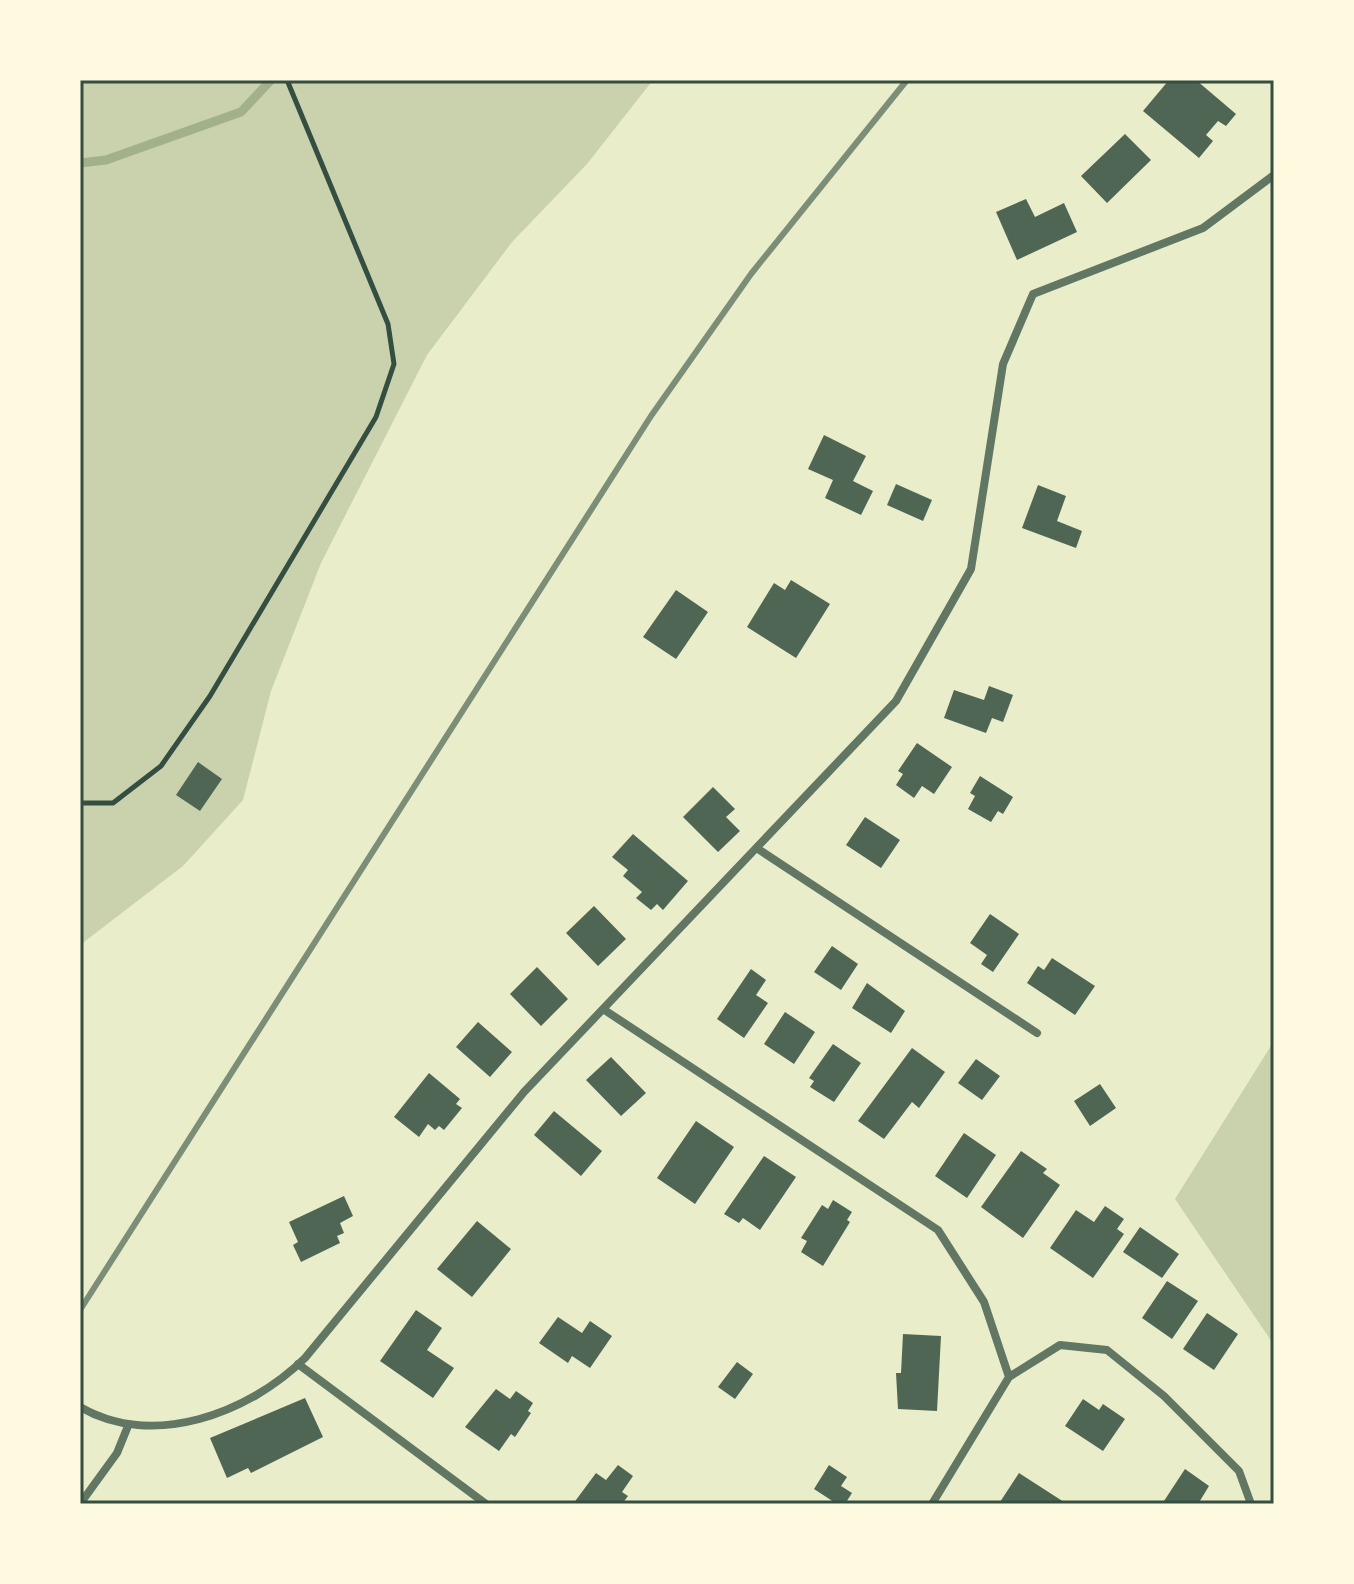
<svg xmlns="http://www.w3.org/2000/svg" width="1354" height="1584" viewBox="0 0 1354 1584" font-family="'Exo 2',sans-serif">
<rect width="100%" height="100%" fill="#e9edc9"/>
<path fill="#cad2ad" d="M80,80h573l-66,84 -75,78 -85,113 -106,208 -50,128 -28,109 -60,66 -103,79z
M1274,1041v304l-99,-146z"/>
<g fill="none" stroke-linecap="round" stroke-linejoin="round">
<path stroke="#a3b18a" stroke-width="9" d="M80,163l26,-3 135,-48 30,-32"/>
</g>
<path fill="#4f6655" d="M1169,80h27l40,34 -10,12 -8,-5 -12,14 7,6 -14,17 -56,-47z
M1125,134l26,26 -44,43 -26,-27z
M1026,199l9,18 29,-14 13,29 -60,28 -21,-48z
M824,435l42,21 -13,25 20,10 -12,24 -36,-17 8,-18 -25,-11z
M896,484l36,16 -9,21 -36,-16z
M1038,485l28,11 -9,25 25,10 -6,17 -54,-20z
M791,580l39,24 -34,54 -49,-31 27,-44 11,7z
M676,590l32,22 -32,47 -33,-22z
M989,686l24,9 -10,27 -11,-4 -6,15 -42,-15 10,-28 30,10z
M917,743l35,24 -18,27 -12,-8 -8,12 -18,-13 7,-11 -5,-3z
M198,762l24,17 -22,32 -24,-16z
M980,776l33,21 -10,17 -5,-3 -7,11 -23,-13 7,-13 -5,-3z
M713,787l22,22 -9,8 14,14 -22,21 -35,-35z
M865,817l35,23 -19,28 -35,-23z
M633,834l55,47 -25,29 -6,-6 -6,6 -15,-12 6,-6 -19,-16 5,-6 -16,-13z
M594,906l32,33 -28,27 -32,-33z
M990,914l29,20 -26,38 -12,-8 6,-9 -17,-12z
M832,946l26,18 -17,26 -27,-18z
M1052,958l43,28 -20,29 -48,-32 11,-17 6,4z
M537,967l31,32 -27,27 -31,-32z
M751,969l15,11 -10,15 12,8 -24,35 -27,-19z
M867,983l38,28 -14,22 -39,-25z
M785,1012l30,20 -21,32 -30,-20z
M478,1022l34,30 -22,25 -34,-30z
M833,1044l28,19 -27,39 -24,-15 4,-6 -5,-3z
M912,1048l33,24 -26,36 -7,-6 -28,37 -26,-18z
M611,1057l35,36 -25,23 -35,-36z
M976,1059l24,17 -18,24 -24,-17z
M429,1073l31,26 -4,5 6,4 -18,22 -5,-4 -4,4 -7,-6 -9,13 -25,-20z
M1100,1084l16,24 -26,18 -16,-25z
M554,1111l48,40 -21,25 -47,-41z
M696,1121l38,26 -39,57 -38,-26z
M964,1133l32,22 -29,43 -32,-22z
M1021,1151l26,18 -4,4 17,12 -37,53 -42,-31z
M764,1156l32,21 -36,53 -17,-12 -4,5 -15,-9z
M344,1196l9,20 -13,7 4,10 -7,3 3,7 -39,19 -8,-17 5,-3 -9,-20z
M833,1200l19,12 -5,8 3,2 -27,44 -22,-14 6,-11 -6,-3 21,-33 6,4z
M1105,1206l19,13 -7,10 7,5 -31,44 -43,-30 26,-38 18,12z
M477,1221l34,28 -39,48 -35,-28z
M1140,1227l39,27 -17,24 -39,-26z
M1167,1281l31,20 -26,38 -30,-21z
M416,1310l26,18 -15,22 27,18 -21,30 -53,-37z
M1207,1313l31,21 -24,36 -31,-21z
M558,1317l24,16 8,-12 22,15 -22,32 -18,-12 -4,7 -29,-20z
M903,1334l38,2 -4,75 -39,-2 -2,-36h5z
M737,1362l16,12 -18,25 -17,-12z
M496,1389l14,10 6,-8 17,12 -5,8 3,2 -16,24 -4,-3 -12,17 -34,-24z
M305,1398l18,39 -72,36 -3,-5 -21,10 -17,-40z
M1083,1399l16,11 4,-6 22,15 -22,32 -38,-25z
M618,1465l15,11 -11,16 6,4 -6,8h-49l23,-31 10,7z
M829,1465l18,12 -6,9 11,7 -7,11h-8l-23,-15z
M1185,1469l24,17 -11,18h-36z
M1019,1473l48,31 -67,-2z"/>
<g fill="none" stroke-linecap="round" stroke-linejoin="round">
<path stroke="#344e41" stroke-width="5" d="M80,803h33l48,-37 49,-70 166,-279 18,-53 -6,-40 -101,-244"/>
<path stroke="#617663" stroke-width="8" d="M758,849l279,184
M603,1009l335,221 46,72 25,75 51,-32 47,5 57,46 75,75 12,33
M298,1364l188,140
M80,1407c73,42 168,7 225,-49l219,-266 372,-391 75,-132 32,-205 30,-70 170,-66 71,-53
M80,1504l37,-51 11,-27
M932,1504l77,-127"/>
<path stroke="#7c8e77" stroke-width="6" d="M80,1310l571,-894 100,-142 156,-194"/>
</g>
<rect width="1354" height="1584" fill="none" stroke="#fefae0" stroke-width="164"/>
<rect x="82" y="82" width="1190" height="1420" fill="none" stroke="#344e41" stroke-width="3"/>
</svg>
